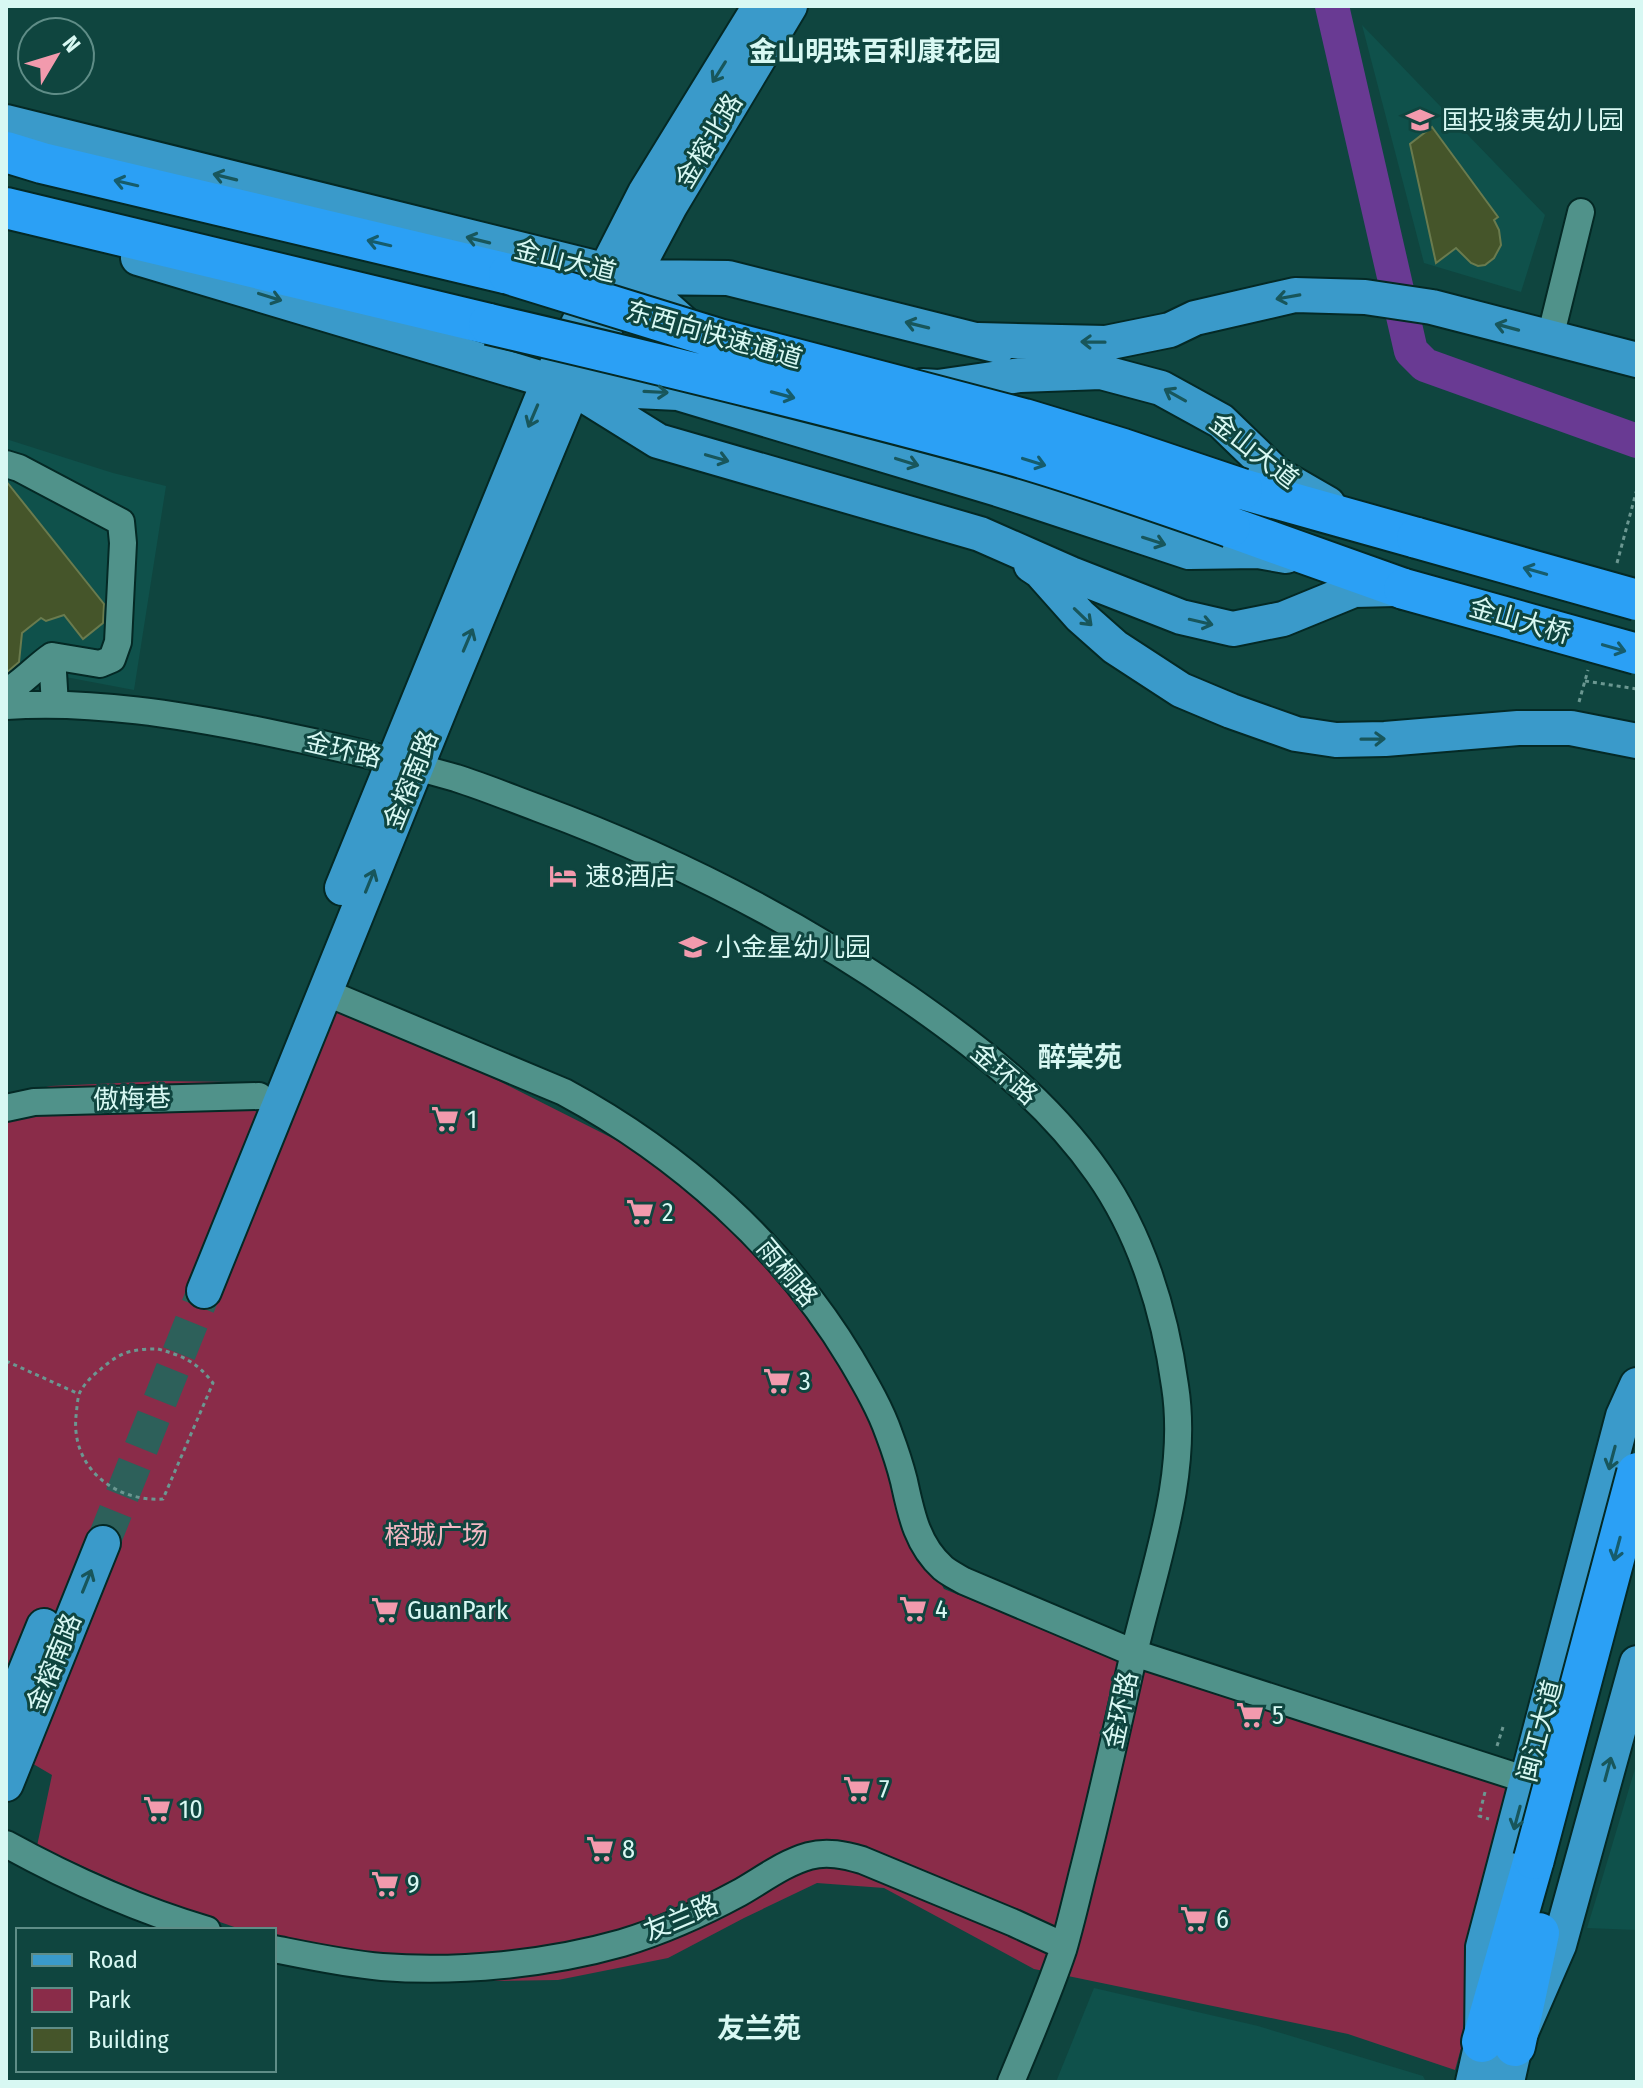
<svg xmlns="http://www.w3.org/2000/svg" width="1643" height="2088" viewBox="0 0 1643 2088" font-family="'Fira Sans Condensed','Noto Sans SC',sans-serif">
<rect width="100%" height="100%" fill="#0f453f"/>
<path fill="#0f514b" d="M1362,25l183,190 -24,77 -97,-29z
M6,439l107,34 53,13 -32,204 -74,-14 -54,6z
M1637,1762v168l-50,-2 9,-29z
M1094,1988l164,38 165,50 3,6h-370z"/>
<path fill="#8a2c49" d="M332,1010l143,59 145,73 104,74 74,80 61,90 43,124 42,79 62,25 316,113 211,60 -78,283 -107,-36 -314,-65 -150,-81 -67,-5 -73,35 -76,40 -110,22 -141,2 -143,-41v-11h-31l-75,-26 -131,-58 15,-71 -46,-27v-653l45,-9 113,-5 66,1 65,27z"/>
<g fill="none" stroke-linecap="round" stroke-linejoin="round">
<path stroke="#693a93" stroke-width="34" d="M1332,6l79,345 14,14 212,76"/>
</g>
<path fill="#45552a" stroke="#6a7b4e" stroke-width="2" d="M1432,127l66,90 -4,3 5,10 2,15 -7,13 -9,7 -7,1 -7,-3 -15,-15 -20,15 -26,-119z
M6,481l98,123 -1,19 -20,16 -19,-24 -18,6 -5,-3 -19,15 -3,29 -13,11z"/>
<g fill="none" stroke-linecap="round" stroke-linejoin="round">
<path stroke="#2d605a" stroke-width="34" stroke-dasharray="34 17" stroke-linecap="butt" d="M103,1543l101,-252"/>
<g stroke="#042925" stroke-width="30">
<path id="minor" d="M1550,338l31,-126
M6,464l13,4 102,54 2,21 -5,99 -6,17 -12,5 -48,-8c-14,9 -34,31 -46,35
M52,656l3,49
M6,706c86,-6 176,9 260,26 64,13 127,28 190,46 28,9 55,20 82,30 130,48 254,110 368,189 72,50 141,103 192,176 43,61 67,139 77,213 14,90 -21,181 -41,267 -17,75 -33,149 -52,223 -6,25 -12,50 -19,74 -15,45 -34,88 -52,132
M325,992l239,100c115,62 219,154 287,267 14,24 29,49 38,75 6,16 11,31 15,47 7,32 13,64 39,87 6,5 14,9 21,13l170,72 393,127
M6,1108l28,-6 225,-6
M6,1844c62,34 133,66 201,86
M274,1949c35,7 72,15 108,18 76,6 166,-3 240,-24 40,-12 80,-30 117,-50 23,-13 45,-30 70,-37 18,-5 36,-1 53,4l152,63 50,23"/>
</g>
<g stroke="#042925" stroke-width="38">
<path id="major" d="M6,122l626,155 59,53
M138,258l435,130 105,5 320,96 191,63 69,-1 28,5
M632,277l96,1 271,68
M978,340l128,3 64,-13 25,-12 100,-23 70,2 67,10 205,53
M922,386l16,1 82,-12 81,-3 60,16 60,33 55,53 52,30
M576,390l82,51 322,93 91,40 110,43 52,12 50,-10 71,-29 41,-1
M1031,565l9,6 40,45 35,31 66,43 50,21 65,23 40,6 49,-1 133,-11h53l66,13
M342,888l207,-507 96,-188 115,-187
M204,1291l239,-590 130,-313 97,-182 120,-200
M6,1719l38,-93
M6,1784l97,-241
M1473,2082l9,-40 1,-95 140,-531 14,-31
M1507,2082l8,-36 44,-101 78,-282"/>
</g>
<g stroke="#042925" stroke-width="44">
<path id="highway" d="M6,152l36,11 467,111
M6,208l483,116
M1242,489l175,49
M1230,527l174,62
M1482,2042l52,-183
M1515,2046l24,-113"/>
</g>
<path stroke="#6b9791" stroke-width="3" stroke-dasharray="4 4" stroke-linecap="butt" d="M1617,563l20,-74
M1585,681l52,8
M1579,702l9,-32
M158,1349c25,7 39,13 55,34l-50,116c-48,3 -92,-31 -87,-83 1,-7 1,-17 4,-24 5,-9 13,-17 21,-23 9,-8 20,-16 32,-18 8,-2 17,-2 25,-2z
M6,1361l73,33
M1497,1746l6,-19
M1485,1792l-6,24 10,3"/>
<use href="#minor" stroke="#50928a" stroke-width="26"/>
<use href="#major" stroke="#3a9aca" stroke-width="34"/>
<use href="#highway" stroke="#2ba0f5" stroke-width="40"/>
<g stroke="#042925" stroke-width="44" stroke-linecap="butt">
<path id="highway-bridge" d="M509,274l210,65 305,80 99,30 119,40
M489,324c175,41 350,83 523,131 73,21 146,47 218,72
M1417,538l220,62
M1404,589l233,65
M1534,1859l103,-386"/>
</g>
<use href="#highway-bridge" stroke="#2ba0f5" stroke-width="40"/>
</g>
<defs><path id="oneway-shaft" d="M-6 0H5M1.5-3L5.5 0L1.5 3" fill="none" stroke-width="1.6" stroke-linecap="round" stroke-linejoin="round" transform="scale(2)"/></defs>
<g stroke="#18565b">
<use href="#oneway-shaft" transform="translate(719 72) rotate(122)"/>
<use href="#oneway-shaft" transform="translate(225 177) rotate(-166)"/>
<use href="#oneway-shaft" transform="translate(478 240) rotate(-166)"/>
<use href="#oneway-shaft" transform="translate(270 297) rotate(17)"/>
<use href="#oneway-shaft" transform="translate(1288 297) rotate(170)"/>
<use href="#oneway-shaft" transform="translate(917 325) rotate(-166)"/>
<use href="#oneway-shaft" transform="translate(1507 327) rotate(-165)"/>
<use href="#oneway-shaft" transform="translate(1093 342) rotate(-179)"/>
<use href="#oneway-shaft" transform="translate(656 392) rotate(3)"/>
<use href="#oneway-shaft" transform="translate(1175 395) rotate(-151)"/>
<use href="#oneway-shaft" transform="translate(533 416) rotate(113)"/>
<use href="#oneway-shaft" transform="translate(717 458) rotate(16)"/>
<use href="#oneway-shaft" transform="translate(907 462) rotate(17)"/>
<use href="#oneway-shaft" transform="translate(1154 541) rotate(18)"/>
<use href="#oneway-shaft" transform="translate(1083 617) rotate(44)"/>
<use href="#oneway-shaft" transform="translate(1201 622) rotate(13)"/>
<use href="#oneway-shaft" transform="translate(468 640) rotate(-67)"/>
<use href="#oneway-shaft" transform="translate(1373 739) rotate(-1)"/>
<use href="#oneway-shaft" transform="translate(370 881) rotate(-68)"/>
<use href="#oneway-shaft" transform="translate(1612 1458) rotate(105)"/>
<use href="#oneway-shaft" transform="translate(87 1581) rotate(-68)"/>
<use href="#oneway-shaft" transform="translate(1608 1769) rotate(-75)"/>
<use href="#oneway-shaft" transform="translate(1517 1818) rotate(105)"/>
</g>
<g stroke="#165c6c">
<use href="#oneway-shaft" transform="translate(126 183) rotate(-167)"/>
<use href="#oneway-shaft" transform="translate(379 243) rotate(-167)"/>
<use href="#oneway-shaft" transform="translate(783 395) rotate(15)"/>
<use href="#oneway-shaft" transform="translate(1034 462) rotate(17)"/>
<use href="#oneway-shaft" transform="translate(1535 571) rotate(-164)"/>
<use href="#oneway-shaft" transform="translate(1614 648) rotate(16)"/>
<use href="#oneway-shaft" transform="translate(1617 1549) rotate(105)"/>
</g>
<defs>
<g id="school-bare" transform="scale(2.16)"><path d="M0-5L7-2L0 1L-7-2ZM-4 1L0 2.5L4 1V4Q0 6-4 4Z" fill="#f29aad" stroke="#0f453f" stroke-width="2.5" paint-order="stroke"/></g>
<g id="hotel-bare" transform="scale(2.16)"><path d="M-6-4.5h1.5V1H6V5H4.5V3h-9V5H-6ZM-4 0a1.8 1.8 0 1 1 3.6 0ZM.5 0V-2.5h3Q6-2.5 6 0Z" fill="#f29aad" stroke="#0f453f" stroke-width="2.5" paint-order="stroke"/></g>
<g id="supermarket-bare" transform="scale(2.16)"><path d="M-6-5.5h2.5l.6 2H6L4.5 2H-2.5L-4.4-4H-6ZM-1.5 3.2a1.3 1.3 0 1 0 .1 0ZM3 3.2a1.3 1.3 0 1 0 .1 0Z" fill="#f29aad" stroke="#0f453f" stroke-width="2.5" paint-order="stroke"/></g>
</defs>
<g fill-rule="evenodd">
<use href="#school-bare" x="1420" y="120"/>
<use href="#hotel-bare" x="563" y="876"/>
<use href="#school-bare" x="693" y="947"/>
<use href="#supermarket-bare" x="445" y="1119"/>
<use href="#supermarket-bare" x="640" y="1212"/>
<use href="#supermarket-bare" x="777" y="1381"/>
<use href="#supermarket-bare" x="913" y="1609"/>
<use href="#supermarket-bare" x="385" y="1610"/>
<use href="#supermarket-bare" x="1250" y="1715"/>
<use href="#supermarket-bare" x="857" y="1789"/>
<use href="#supermarket-bare" x="157" y="1809"/>
<use href="#supermarket-bare" x="600" y="1849"/>
<use href="#supermarket-bare" x="385" y="1884"/>
<use href="#supermarket-bare" x="1194" y="1919"/>
</g>
<g text-anchor="middle" dominant-baseline="central" stroke-width="6" stroke-linejoin="round" paint-order="stroke">
<g font-size="26" fill="#d8f8f3" stroke="#0f453f" text-anchor="start">
<text x="1442" y="120">国投骏夷幼儿园</text>
<text x="585" y="876">速8酒店</text>
<text x="715" y="947">小金星幼儿园</text>
<text x="467" y="1119">1</text>
<text x="662" y="1212">2</text>
<text x="799" y="1381">3</text>
<text x="935" y="1609">4</text>
<text x="407" y="1610">GuanPark</text>
<text x="1272" y="1715">5</text>
<text x="879" y="1789">7</text>
<text x="179" y="1809">10</text>
<text x="622" y="1849">8</text>
<text x="407" y="1884">9</text>
<text x="1216" y="1919">6</text>
</g>
<g font-size="26" fill="#d8f8f3" stroke="#0f453f">
<text transform="translate(709 141) rotate(-59)">金榕北路</text>
<text transform="translate(565 261) rotate(14)">金山大道</text>
<text transform="translate(714 335) rotate(16)">东西向快速通道</text>
<text transform="translate(1254 451) rotate(38)">金山大道</text>
<text transform="translate(1520 621) rotate(16)">金山大桥</text>
<text transform="translate(343 750) rotate(13)">金环路</text>
<text transform="translate(411 780) rotate(-68)">金榕南路</text>
<text transform="translate(1004 1074) rotate(41)">金环路</text>
<text transform="translate(132 1099) rotate(-2)">傲梅巷</text>
<text transform="translate(787 1273) rotate(50)">雨桐路</text>
<text transform="translate(54 1663) rotate(-68)">金榕南路</text>
<text transform="translate(1121 1710) rotate(-78)">金环路</text>
<text transform="translate(1540 1731) rotate(-75)">闽江大道</text>
<text transform="translate(681 1918) rotate(-23)">友兰路</text>
</g>
<g font-size="26" fill="#f3b8c3" stroke="#0f453f">
<text x="436" y="1535">榕城广场</text>
</g>
<g font-size="28" font-weight="bold" fill="#d8f8f3" stroke="#0f453f">
<text x="875" y="51">金山明珠百利康花园</text>
<text x="1080" y="1057">醉棠苑</text>
<text x="759" y="2028">友兰苑</text>
</g>
</g>
<rect width="1643" height="2088" fill="none" stroke="#d8f8f3" stroke-width="16"/>
<rect x="16" y="1928" width="260" height="144" fill="#0f453f" stroke="#5f8d87" stroke-width="2"/>
<rect x="32" y="1954" width="40" height="12" fill="#3a9aca" stroke="#5f8d87" stroke-width="2"/>
<text x="88" y="1968" font-size="24" fill="#d8f8f3">Road</text>
<rect x="32" y="1988" width="40" height="24" fill="#8a2c49" stroke="#5f8d87" stroke-width="2"/>
<text x="88" y="2008" font-size="24" fill="#d8f8f3">Park</text>
<rect x="32" y="2028" width="40" height="24" fill="#45552a" stroke="#5f8d87" stroke-width="2"/>
<text x="88" y="2048" font-size="24" fill="#d8f8f3">Building</text>
<g transform="translate(56 56) rotate(52)"><circle r="38" fill="#0f453f" stroke="#5f8d87" stroke-width="2"/>
<path d="M0-6L14 30L0 20L-14 30Z" fill="#f29aad"/>
<text y="-12" font-size="22" font-weight="bold" text-anchor="middle" fill="#d8f8f3">N</text>
</g>
</svg>
